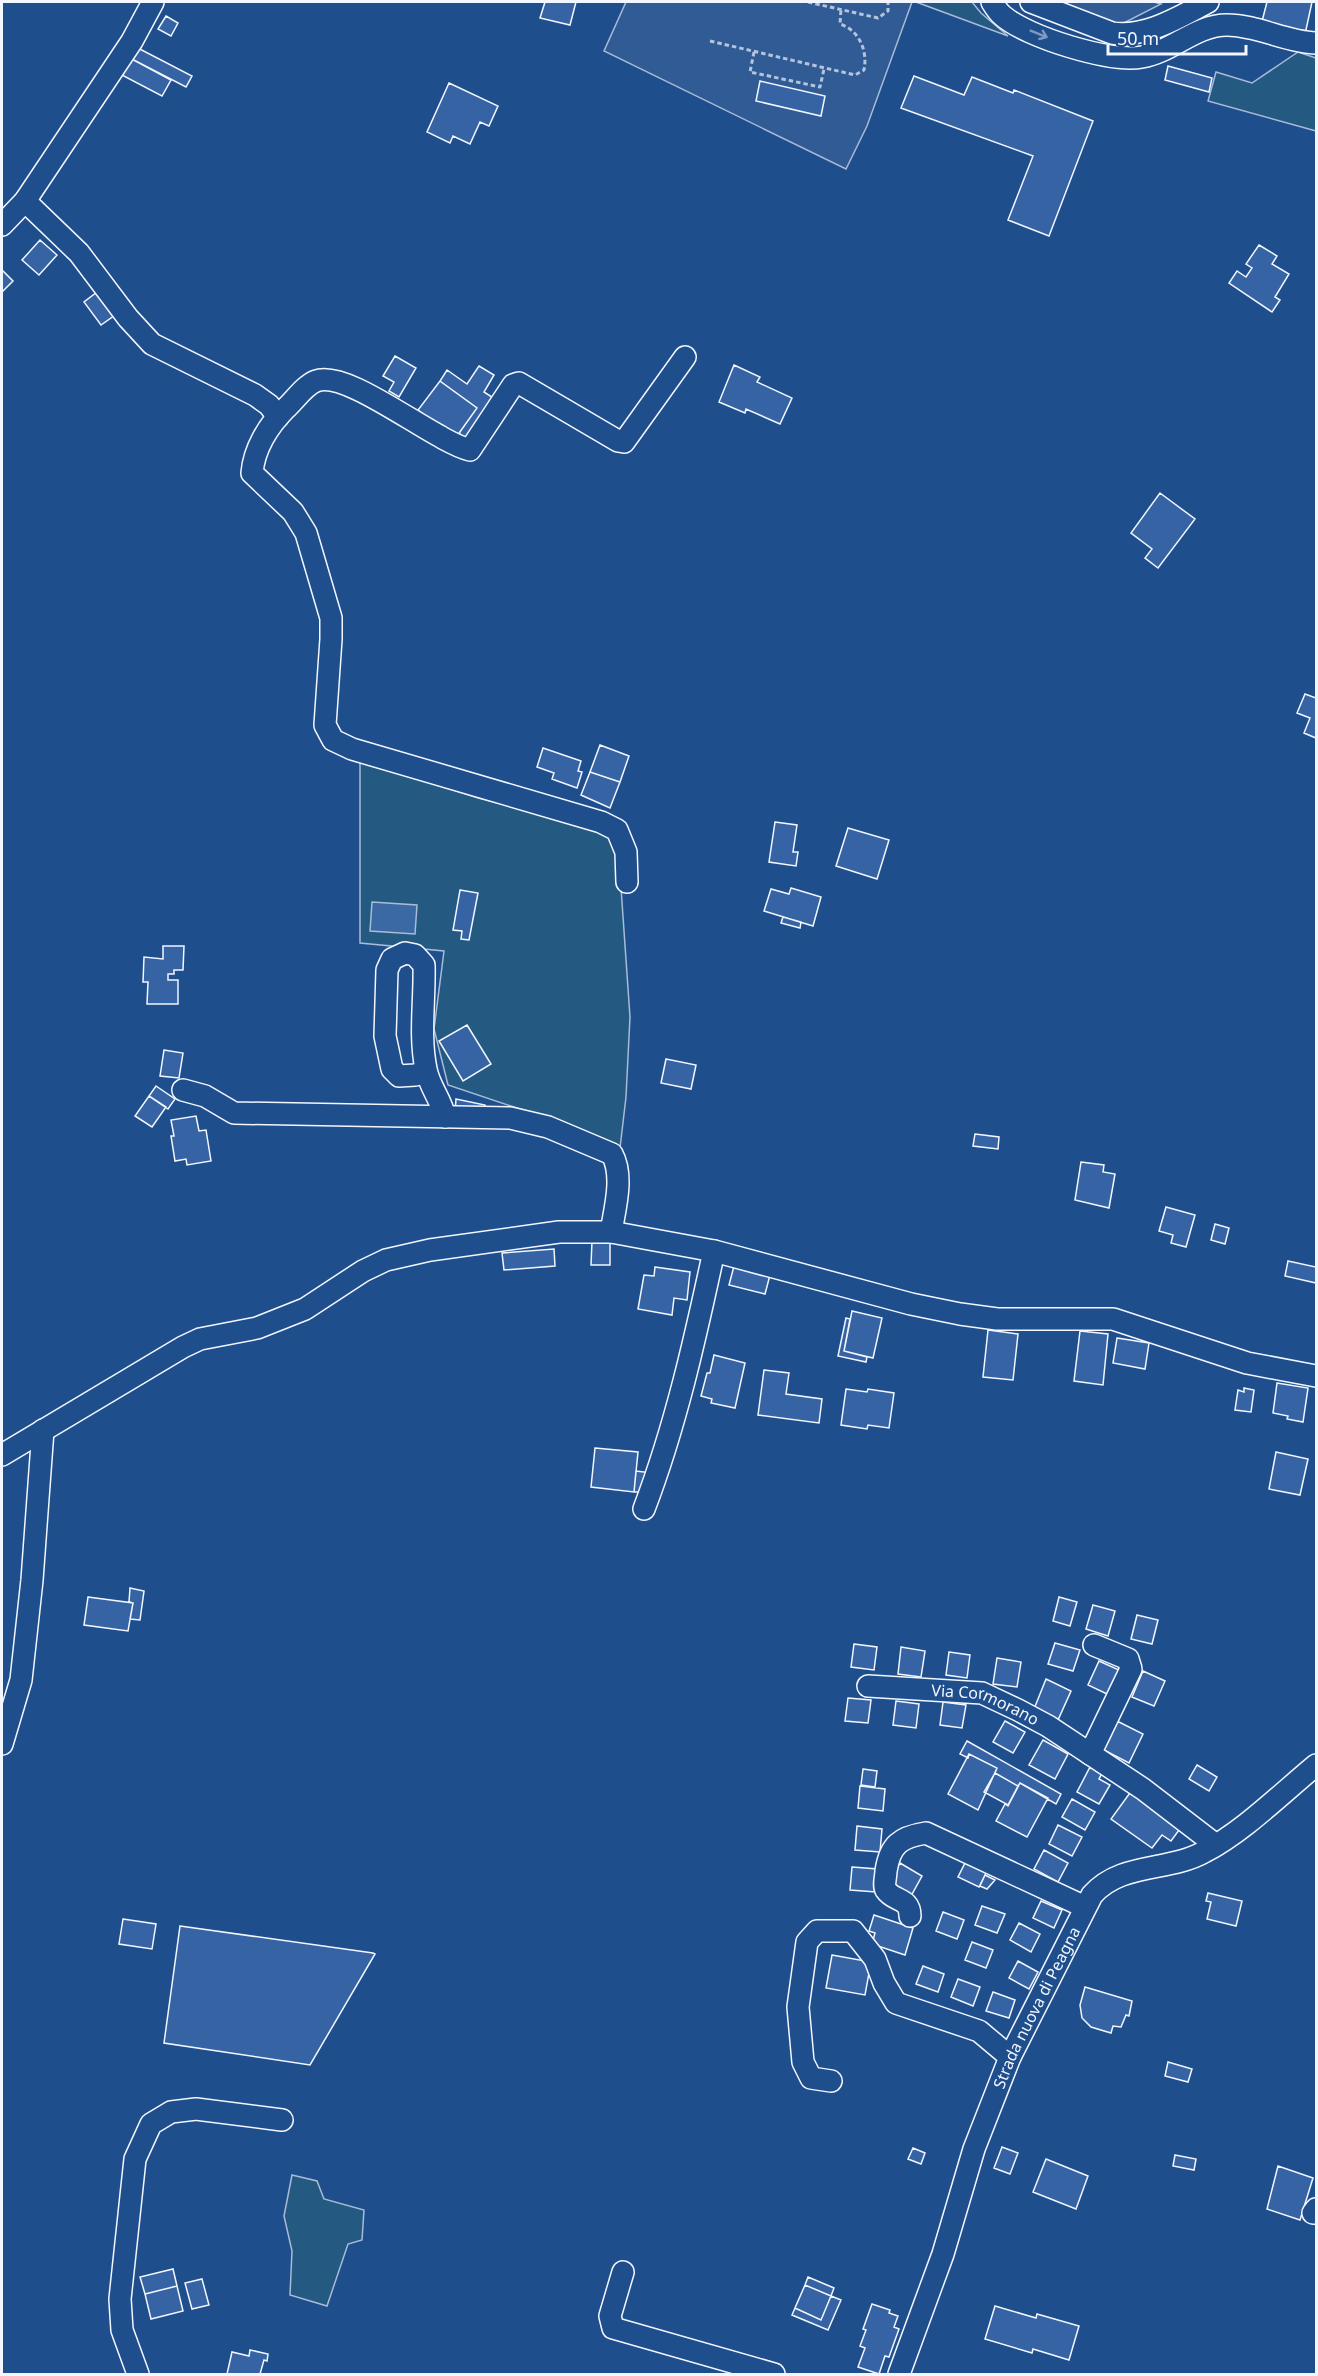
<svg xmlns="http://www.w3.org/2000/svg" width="1318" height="2376" viewBox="0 0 1318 2376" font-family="'Noto Sans',sans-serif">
<rect width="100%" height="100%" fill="#1f4e8c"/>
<path fill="#245a82" stroke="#a8bbd7" stroke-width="1.5" d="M916,2h56l9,11 27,23z
M1298,52l18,6v73l-108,-30 8,-29 36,11z
M360,760l118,38 114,28c16,6 21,17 27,33l11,158 -4,80 -6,51 -97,-38 -75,-25 -14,-56 10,-78 -84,-8z
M292,2175l25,6 7,18 40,11 -2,30 -14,4 -21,62 -37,-11 2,-44 -8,-35z"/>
<path fill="#305b95" stroke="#a8bbd7" stroke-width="1.5" d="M626,2h286l-45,124 -21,43 -242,-118z
M1054,2h100l7,2 -43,22z"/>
<path fill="#3b69a3" stroke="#a8bbd7" stroke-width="1.5" d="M372,902l45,3 -2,29 -45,-3z"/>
<path fill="#3563a3" stroke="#f2f6ff" stroke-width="1.5" d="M545,2h31l-6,23 -30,-7z
M1267,2h45l-8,37 -44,-10z
M166,16l12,7 -7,13 -13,-7z
M134,46l58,30 -6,11 -58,-30z
M128,57l43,23 -9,16 -44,-23z
M1168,66l44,12 -3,14 -44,-12z
M914,76l50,19 8,-18 41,16 1,-3 79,31 -44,115 -41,-16 25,-64 -132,-48z
M760,81l65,15 -4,20 -65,-15z
M449,83l49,23 -9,20 -9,-4 -10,22 -17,-8 -3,7 -23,-11z
M40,240l17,15 -18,20 -17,-15z
M1259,245l18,11 -5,8 17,10 -14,23 5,3 -8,12 -43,-29 8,-12 9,6 6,-9 -6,-4z
M2,270l11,11 -11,11z
M101,289l17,24 -17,12 -17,-23z
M395,356l21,12 -17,29 -10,-6 5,-9 -11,-6z
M734,365l26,12 -3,5 35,16 -12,26 -34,-15 -1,4 -26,-11z
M479,366l15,9 -10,17 14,9 -29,40 -10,-8 18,-25 -37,-27 7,-11 20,14z
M440,381l37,27 -22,31 -37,-29z
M1160,493l35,26 -37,49 -13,-10 7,-9 -21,-16z
M1305,694l11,4v40l-12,-5 6,-15 -13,-5z
M600,745l29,11 -9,26 -30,-10z
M543,748l38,13 -3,10 4,1 -5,16 -25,-9 2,-6 -17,-6z
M590,772l30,10 -10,26 -29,-13z
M775,822l22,3 -4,27h5l-2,14 -27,-4z
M848,828l41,12 -12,39 -41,-13z
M791,888l30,9 -8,29 -49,-15 7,-22 18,5z
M460,890l18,3 -9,47 -8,-1 1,-8 -9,-1z
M783,917l18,5 -1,6 -19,-5z
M163,946h21l-1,24h-9v4h-6v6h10v24h-31l1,-22h-5l1,-25 19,2z
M467,1025l24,39 -28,17 -24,-40z
M164,1050l19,3 -4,25 -19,-2z
M666,1059l30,6 -5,24 -30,-6z
M156,1086l19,13 -7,10 -19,-13z
M149,1096l17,11 -14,20 -17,-11z
M456,1099l29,6v10l-30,-2z
M196,1116l3,15 7,-1 5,31 -24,4 -1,-6 -11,2 -4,-25h3l-3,-16z
M975,1134l24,3 -1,12 -25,-3z
M1081,1162l23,3 -1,7 12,2 -6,34 -34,-8z
M1166,1207l29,8 -9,32 -15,-4 2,-8 -14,-4z
M1215,1224l14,4 -4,16 -14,-4z
M592,1241h18v24h-19z
M554,1249l1,17 -51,4 -2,-17z
M1288,1261l28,6v16l-31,-7z
M734,1266l36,9 -5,19 -36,-9z
M655,1267l35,5 -3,28 -13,-2 -2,17 -34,-6 6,-34 10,1z
M852,1311l30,7 -9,40 -29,-7z
M846,1318l4,1 -6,32 23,6 -1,5 -28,-6z
M988,1330l30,4 -5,46 -30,-3z
M1080,1331l28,3 -5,51 -29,-4z
M1117,1338l32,5 -4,26 -32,-6z
M714,1355l31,8 -10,45 -24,-5 1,-4 -11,-3 6,-23h3z
M764,1370l25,3 -3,21 36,5 -3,24 -61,-8z
M1277,1383l31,5 -5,34 -16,-3 1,-3 -15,-3z
M1244,1388l10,2 -3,22 -16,-2 3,-20 6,2z
M846,1389l21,3 1,-3 26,4 -5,35 -21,-3 -1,4 -26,-4z
M595,1448l43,4 -4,40 -43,-5z
M1276,1452l32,7 -8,36 -31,-6z
M636,1471l16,2 -8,19h-10z
M130,1588l14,3 -4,29 -10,-1 3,-16 -4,-1z
M88,1597l45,6 -5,28 -44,-6z
M1059,1597l18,5 -7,24 -17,-5z
M1093,1605l22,6 -7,25 -22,-7z
M1137,1615l21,5 -6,24 -21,-5z
M1055,1643l25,7 -7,21 -25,-7z
M854,1644l23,3 -3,23 -23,-3z
M901,1647l24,4 -4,26 -23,-3z
M949,1652l21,3 -3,23 -21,-3z
M997,1658l24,4 -4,25 -24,-3z
M1099,1661l20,9 -12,24 -19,-9z
M1143,1671l22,10 -11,25 -22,-9z
M1046,1679l25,12 -13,29 -24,-11z
M848,1698l23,2 -3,23 -23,-2z
M896,1701l23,3 -3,24 -23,-3z
M943,1702l23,3 -4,23 -22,-3z
M1005,1721l20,11 -12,21 -20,-11z
M1117,1721l26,13 -14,29 -27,-14z
M1043,1740l25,14 -13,25 -26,-14z
M967,1741l94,53 -5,10 -36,-21 -2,3 -23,-13 2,-5 -28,-14 -1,4 -8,-4z
M969,1754l28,14 -19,42 -30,-16z
M1197,1765l20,12 -8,14 -20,-12z
M1090,1767l12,6 -3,6 11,6 -11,19 -22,-12z
M863,1769l14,2 -2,16 -14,-2z
M995,1773l23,13 -10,19 -24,-13z
M1020,1783l28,15 -21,39 -31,-16 9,-17 3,2z
M860,1786l25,3 -2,22 -25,-3z
M1132,1790l50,36 -11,15 -9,-6 -10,13 -41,-29z
M1072,1799l23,13 -10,18 -23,-13z
M1058,1825l24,12 -10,19 -23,-12z
M857,1826l25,3 -2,23 -25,-2z
M1044,1850l24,13 -10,19 -24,-13z
M967,1859l21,10 -9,18 -21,-10z
M900,1863l22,13 -11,20 -22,-12z
M852,1867l26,2 -2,23 -26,-2z
M985,1875l10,5 -8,9 -7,-3z
M1208,1893l34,8 -6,25 -29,-7 4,-17 -5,-1z
M1041,1901l21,9 -8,18 -21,-10z
M982,1906l23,8 -8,19 -22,-8z
M943,1912l21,8 -7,19 -21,-8z
M874,1915l39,13 -8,27 -33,-11 3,-11 -6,-2z
M123,1919l33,5 -4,25 -33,-5z
M1019,1923l21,11 -9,18 -21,-12z
M180,1926l193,27 2,1 -65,111 -146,-22z
M972,1942l21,8 -7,18 -21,-8z
M832,1955l39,7 -6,33 -39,-7z
M1018,1961l20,11 -9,17 -20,-11z
M923,1966l21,8 -6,18 -22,-8z
M958,1979l22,8 -7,19 -22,-9z
M1085,1987l47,14 -3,15 -3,-1 -5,12 -8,-1 -2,7 -20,-6 -9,-9 -2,-13z
M993,1992l22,8 -6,18 -23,-7z
M1168,2062l24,7 -4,13 -23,-6z
M1002,2147l16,6 -8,21 -16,-6z
M913,2148l12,5 -4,11 -13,-5z
M1175,2155l21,4 -2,11 -21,-4z
M1046,2159l42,17 -12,33 -43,-17z
M1278,2166l35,12 -13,42 -33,-11z
M173,2269l4,17 -32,8 -5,-17z
M808,2277l26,11 -3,8 -26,-11z
M202,2279l7,26 -17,4 -7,-26z
M805,2285l26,11 -10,24 -26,-12z
M177,2286l6,25 -32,8 -6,-25z
M831,2296l10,4 -13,30 -36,-15 3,-7 26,12z
M872,2304l18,6 -1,3 9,3 -4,11 5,2 -10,28 -4,-1 -6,18 -21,-7 7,-19 -5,-2 6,-16 -3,-1z
M995,2306l41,12 1,-4 42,12 -10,34 -36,-11 -1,4 -47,-14z
M250,2350l18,4 -1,7 -3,-1 -4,14h-33l5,-22 17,4z"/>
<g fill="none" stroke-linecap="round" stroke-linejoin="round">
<g stroke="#f2f6ff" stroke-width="24">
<g id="minor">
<path d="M992,2c3,5 6,10 11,14 24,21 108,47 139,41 30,-5 53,-32 85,-32 30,0 59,17 89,18"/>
<path d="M1031,2l81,31c34,5 67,-16 96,-31"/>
<path d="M25,201l54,52 49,65 24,26 103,51 14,10 9,12"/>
<path d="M2,225l23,-24 107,-160 21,-39"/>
<path d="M627,882l-1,-30 -9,-22 -16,-8 -249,-73 -19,-9 -8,-15 6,-86v-21l-25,-85 -13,-21 -41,-39c2,-24 16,-47 33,-64 9,-8 20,-24 31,-28 32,-12 116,59 154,69l43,-65 6,-2 99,58 6,1 61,-85"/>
<path d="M426,1072l-11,3 -16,1 -7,-7 -7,-33 2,-66 5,-11 13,-6 10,2 9,10c1,35 -5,70 2,104 3,17 15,30 19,48"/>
<path d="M183,1090l22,6 29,17 276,5 38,9 64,27c12,22 3,54 -1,78"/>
<path d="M2,1455l181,-108 17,-8 57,-11 48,-19 58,-38 23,-11 44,-10 129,-18h52l103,19 197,53 49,10 37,5h116l134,44 69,13"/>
<path d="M644,1509c32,-84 51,-170 70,-258"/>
<path id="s1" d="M868,1686l114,7 36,17 30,16 95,63 73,56"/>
<path d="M2,1744l19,-64 11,-100 11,-150"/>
<path d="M1090,1754l41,-85 -3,-10 -34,-14"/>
<path d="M910,1916c0,-19 -16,-14 -24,-26 -3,-5 0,-13 0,-19 4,-26 14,-34 40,-38l159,74"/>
<path d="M831,2081l-20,-3 -8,-16 -5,-55 9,-65 10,-11h36l22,28 9,24 12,20 83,28 31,26"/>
<path d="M1313,2213l3,-4"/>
<path d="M623,2272l-13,44 3,12 161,46"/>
<path d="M138,2374l-16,-44 -2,-31 15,-140 16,-35 20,-12 25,-3 86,11"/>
<path id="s2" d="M899,2374l44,-120 31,-105 36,-92 82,-162c29,-33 76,-23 112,-43 39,-20 78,-59 112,-87"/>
</g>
</g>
<path stroke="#b3c4dc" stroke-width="3" stroke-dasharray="4.5 3" stroke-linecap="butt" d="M808,2l70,16 10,-7v-9
M710,41l145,34 9,-5c4,-19 -5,-40 -24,-46l1,-15
M754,52l-4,20 70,15 4,-18"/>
<use href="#minor" stroke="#1f4e8c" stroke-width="21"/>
</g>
<defs><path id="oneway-shaft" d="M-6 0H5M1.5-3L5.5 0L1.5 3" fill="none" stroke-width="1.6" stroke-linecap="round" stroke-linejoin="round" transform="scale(1.5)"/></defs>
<use stroke="#7e9ac0" href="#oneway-shaft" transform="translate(1039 34) rotate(22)"/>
<g text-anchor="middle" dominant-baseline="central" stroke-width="4.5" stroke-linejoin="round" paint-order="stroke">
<g font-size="16" fill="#f2f6ff" stroke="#1f4e8c">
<text stroke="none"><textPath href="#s1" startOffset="120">Via Cormorano</textPath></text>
<text stroke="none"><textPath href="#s2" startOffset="392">Strada nuova di Peagna</textPath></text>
</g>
</g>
<rect width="1318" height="2376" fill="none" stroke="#f2f6ff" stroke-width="6"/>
<path d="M1108 45v9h138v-9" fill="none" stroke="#f2f6ff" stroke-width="3"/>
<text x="1117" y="45" font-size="18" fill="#f2f6ff" stroke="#1f4e8c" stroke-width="4.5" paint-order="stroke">50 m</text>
</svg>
